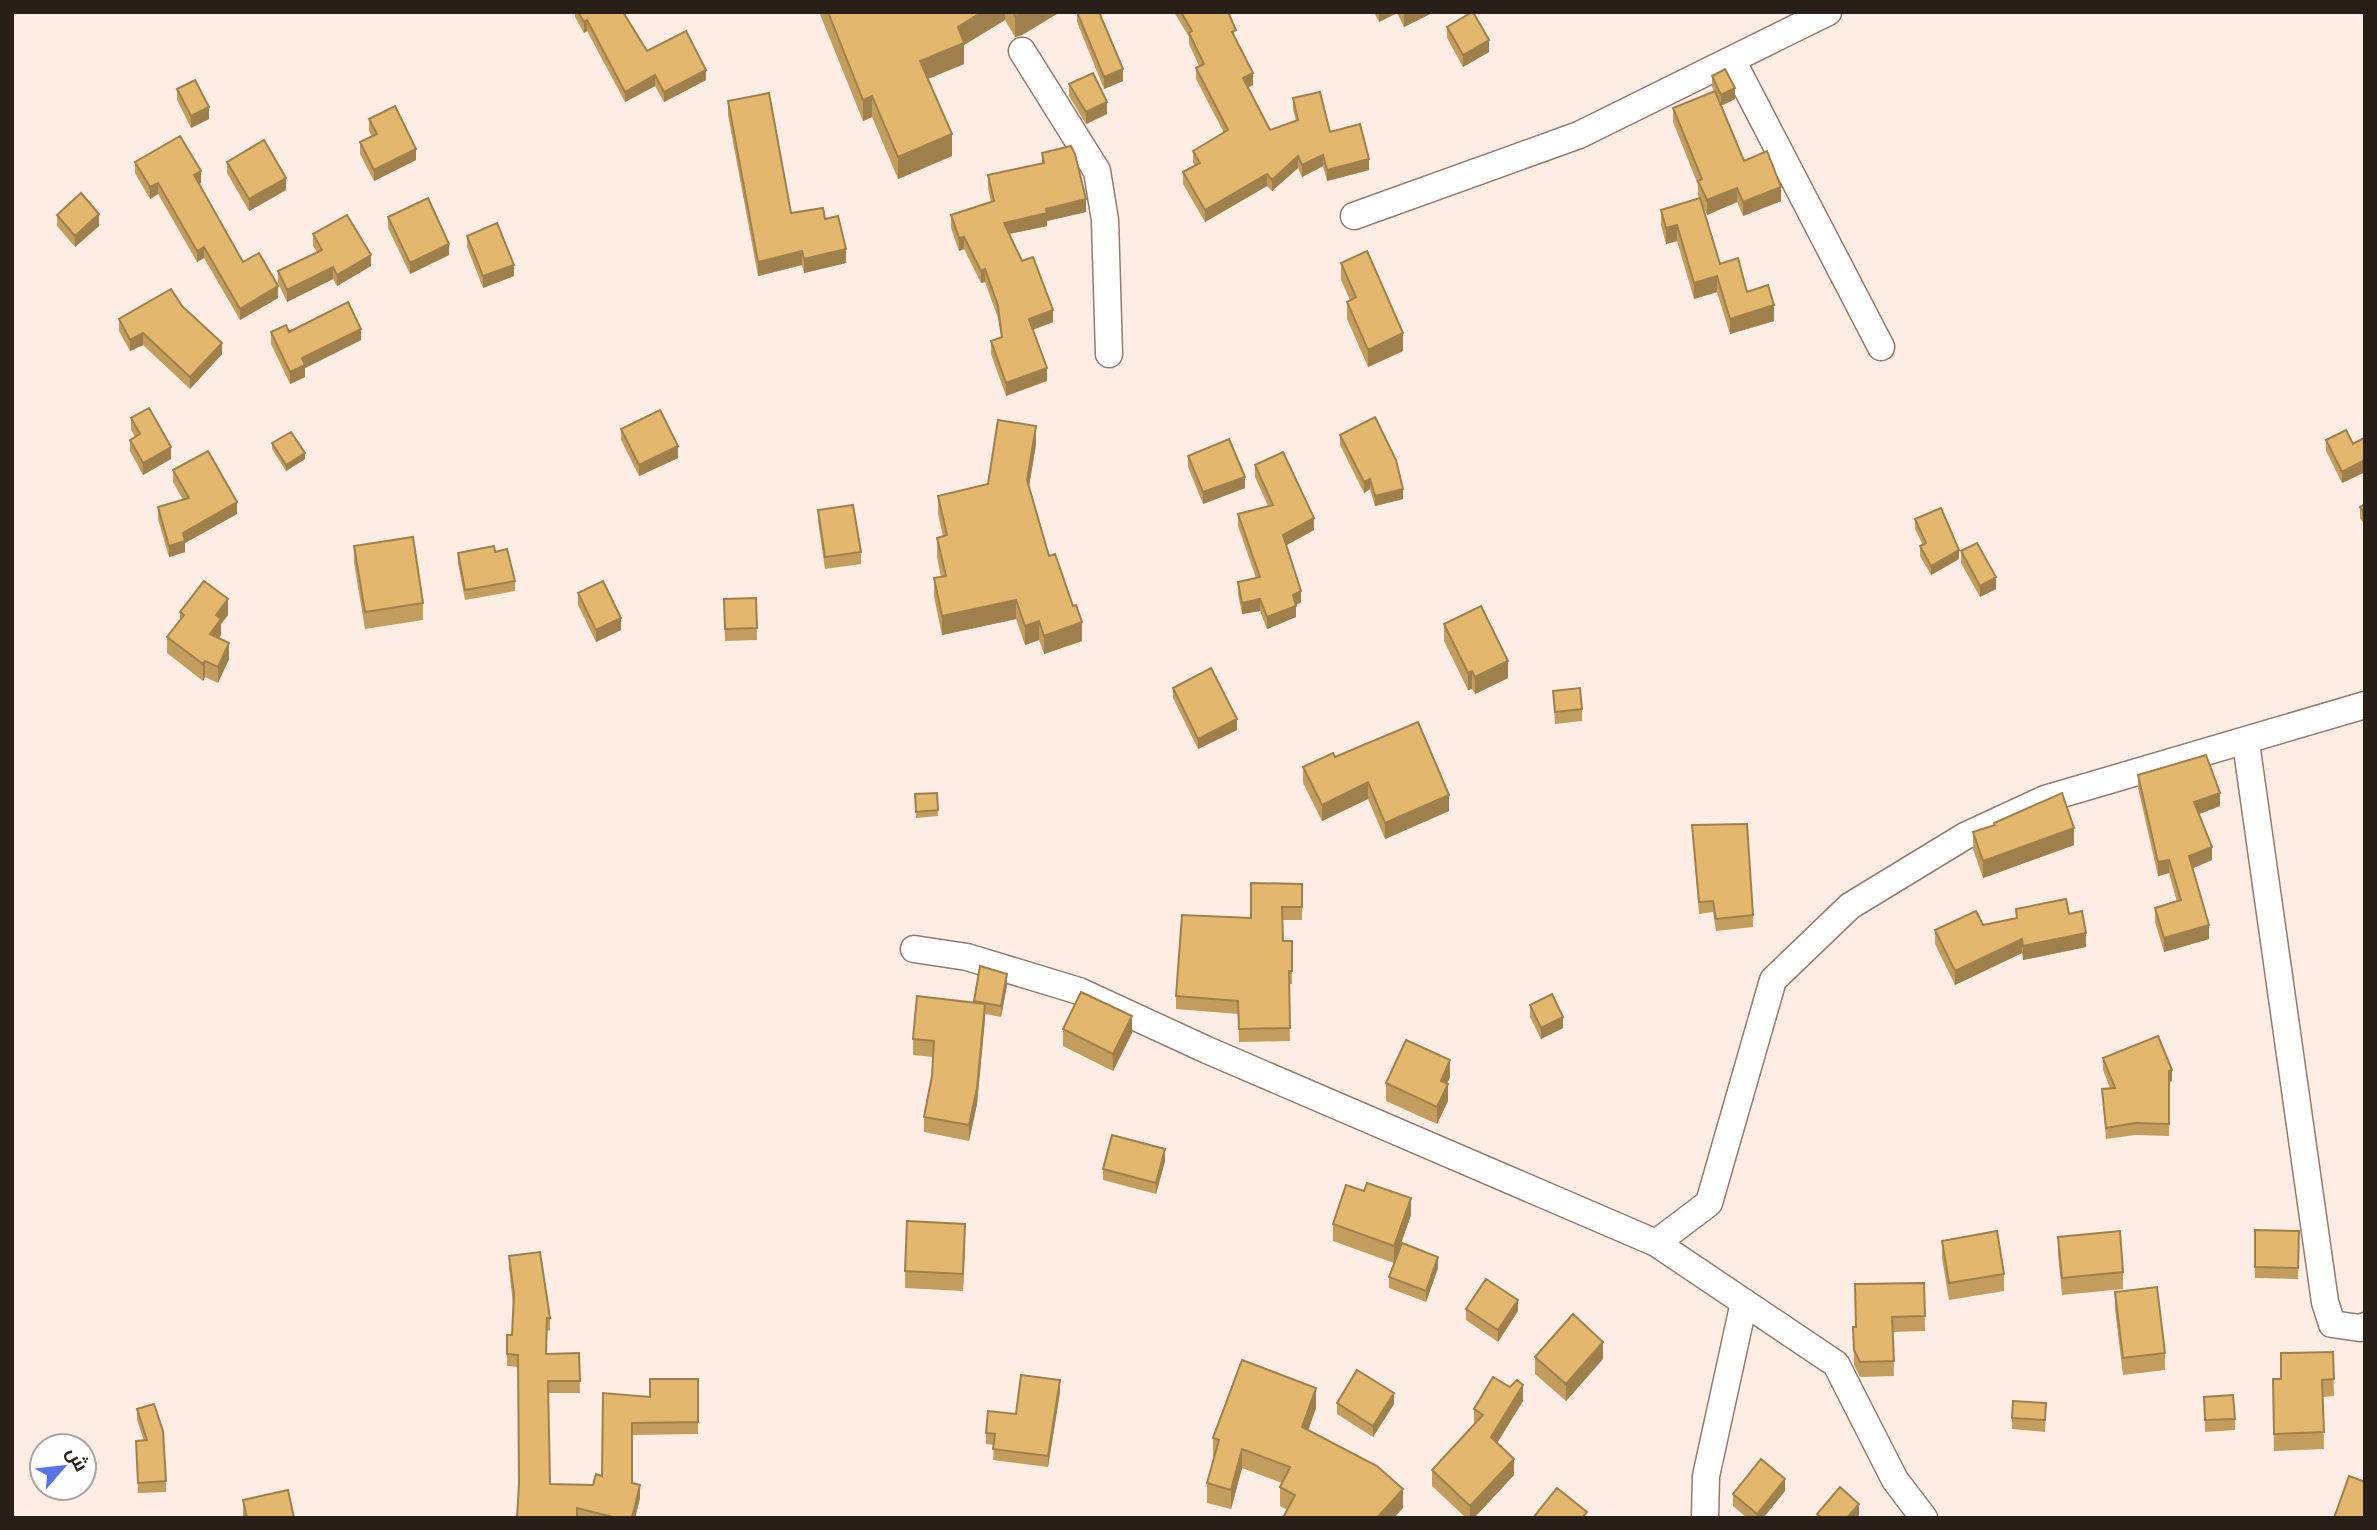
<svg xmlns="http://www.w3.org/2000/svg" width="2377" height="1530" viewBox="0 0 2377 1530" font-family="'Roboto Serif',Cairo,serif">
<rect width="100%" height="100%" fill="#feede4"/>
<g fill="none" stroke-linecap="round" stroke-linejoin="round">
<g stroke="#937b6d" stroke-width="29">
<path id="street" d="M1022,51l75,120 8,49 4,134
M1732,60l149,287
M1354,216l225,-81 249,-123
M2246,743l79,559 7,22 28,4 5,-2
M914,949l53,8 112,34 128,59 449,193 53,-40 64,-223 77,-74 115,-70 80,-37 320,-94
M1656,1243l180,121 59,116 29,38
M1705,1518l1,-42 38,-174"/>
</g>
<use href="#street" stroke="#fff" stroke-width="26"/>
</g>
<path fill="#c39d5e" d="M575,12h48l24,39 59,29 -42,22 -9,-16 -30,16 -38,-71 -3,2 -9,-16z
M819,12h241l-38,23 -7,2 -10,-17 -41,25v19l-36,15 24,77 -54,23 -26,-62 -9,4z
M1077,12h22l24,69 -19,8 -27,-67z
M1174,12h54l8,28 17,45 -5,2 22,43 26,-9 -3,-12v-11l76,72 -42,11 -4,-15 -21,11 -4,-9 -26,23 -5,-5 -62,36 -22,-38v-12l12,-7 -2,-2v-12l31,-18 -28,-54v-11l3,-2 -10,-22v-7z
M1374,12h60l-30,15 -7,-14 -18,9z
M1447,27l42,25 -26,15 -16,-29z
M1712,76l23,23 -14,7 23,55 37,40 -38,15 -6,-14 -30,13 -4,-9 17,58 54,57 -44,13 -13,-42 -23,7 -17,-58 -11,3 -5,-19v-15l38,-12 -1,-3v-10l-25,-63v-14l41,-17 -2,-4z
M1069,84l38,30 -21,10 -17,-28z
M177,89l32,30 -18,9 -14,-28z
M728,101l63,112 34,6 21,44 -42,10 -2,-8 -44,11 -30,-161z
M369,119l47,41 -42,21 -14,-27v-12l12,-5 -3,-6z
M1042,153l44,59 -39,9v5l-38,8 44,88 -20,8 14,51 -41,15 -15,-42v-13l10,-4 -3,-19 -13,-36 -4,1 -17,-34 -5,2 -8,-23v-13l40,-13 -3,-14v-13l54,-12z
M135,162l66,21 -2,1 44,78 35,36 -38,22 -36,-62 -7,4 -39,-68 -8,5 -15,-26z
M227,162l59,28 -37,21 -22,-38z
M57,215l42,11 -24,21 -18,-21z
M388,217l61,38 -39,19 -22,-46z
M313,234l58,32 -34,20 -4,-7 -46,23 -9,-19v-12l39,-19 -4,-6z
M467,236l47,40 -31,12 -16,-41z
M1341,263l62,88 -35,16 -21,-48v-17l3,-2 -9,-20z
M182,306l40,48 -32,35 -47,-44 -13,6 -11,-20v-12z
M271,332h18l72,8 -56,28v9l-15,7 -19,-40z
M131,418l40,41 -28,16 -13,-24v-11l5,-3 -4,-7z
M621,429l57,29 -39,18 -18,-36z
M1340,435l63,64 -28,7 -5,-17 -6,4 -24,-48z
M2326,440l27,4 12,-3v31l-23,11 -16,-32z
M272,443l33,16 -19,12 -14,-22z
M1036,444l-7,42 20,70 33,85 -38,13 -5,-14 -14,5 -9,-26 -74,16 -8,-38v-19l7,-1 -4,-20v-19l6,-2 -5,-22v-18l50,-12z
M1188,456l57,32 -42,16 -15,-37z
M1255,465l59,65 -27,15 14,57 -5,3v12l-29,12 -7,-18 -18,3 -4,-20v-12l18,-4 -18,-52v-12l30,-8 -13,-29z
M173,470l64,44 -52,29v9l-16,5 -11,-38v-12l25,-7 -10,-18z
M2365,504v22l-5,-8v-11z
M818,510l43,42v12l-36,5 -7,-48z
M1915,519l44,40 -28,16 -11,-19v-10l3,-1 -8,-16z
M354,546l69,57v17l-58,9 -11,-66z
M1961,551l35,38 -16,8 -19,-34z
M495,552l20,29v10l-50,9 -7,-37v-10z
M578,593l43,37 -25,12 -18,-37z
M756,598l1,42 -32,1 -1,-42z
M180,612l48,3 -7,9v11l-2,3 10,21 -11,24 -13,-6 -2,4 -36,-28v-16l13,-17z
M1444,624l64,54 -33,16 -3,-5 -4,1 -24,-49z
M1173,688l64,42 -39,19 -25,-51z
M1553,691l29,18v12l-27,3z
M1335,757l114,54 -64,28 -17,-40 -46,22 -19,-38v-16z
M2138,775l82,31 -21,8 13,46 -20,8 17,71 -45,13 -9,-30v-14l22,-6 -8,-29 -11,3 -20,-88z
M937,793l1,23 -22,2 -1,-24z
M1994,823l80,22 -91,33 -10,-29v-17l21,-7z
M1692,825l61,90v12l-37,4 -3,-19 -14,2z
M1302,884v36h-19v21h9v43h-3l1,57 -51,1 -1,-28 -62,-5v-13l75,-78z
M2016,909l53,5 17,33 -63,13 -1,-7 -67,32 -20,-41v-14l48,-5 33,-7z
M980,966l27,19 -6,32 -16,-3 -8,90 -8,37 -45,-9v-15l8,-41 1,-19 -20,-2v-16l61,-37z
M1530,1005l33,23 -22,11 -11,-22z
M1063,1029l69,4 -19,38 -50,-25z
M2103,1058l69,23 -3,1v54l-34,-1 -29,4 -4,-50 8,-1 -7,-18z
M1450,1077l-3,6 1,18 -11,23 -51,-23v-18z
M1165,1161l-9,33 -53,-14v-11z
M1364,1191l47,24 -17,48 -61,-22v-17z
M2255,1230l44,1 -1,48 -43,-1z
M2058,1237l65,35v17l-61,6 -4,-41z
M965,1241l-2,50 -58,-3v-17z
M1942,1241l62,33v17l-55,9 -7,-42z
M509,1256l41,62v12l-3,1 -1,23 33,-1 1,40h-32l2,91 43,1 9,-9 1,-83 47,4 48,-18v55l-66,1v48l8,15 -5,20h-118l2,-33 -1,-118 -11,-1v-31h5l1,-31 -4,-36z
M1438,1268l-12,34 -37,-14v-11z
M1924,1283l1,48 -32,1 1,44 -34,1 -6,-12 -1,-38h3z
M2115,1292l50,61v17l-42,5 -8,-66z
M1466,1309l52,2 -20,31 -32,-22z
M2333,1352l1,44 -11,1 1,52 -50,2 -1,-54 8,-18z
M1535,1357l68,2 -37,42 -31,-27z
M1060,1392l-12,75 -55,-7 1,-15 -8,-1v-11l30,-19z
M2204,1397l31,22v11l-30,2z
M1523,1401l-26,42 17,32 -40,43h-8l-34,-32v-16l42,-45v-16z
M1337,1403l57,1 -21,33 -36,-23z
M1316,1408l-8,23 95,77 -116,2 -7,-4v-19l2,-4 -40,-15 -11,41 -24,-6v-20l7,-25 -1,-1v-19z
M137,1409l29,72v11l-28,1 -2,-52h8l-7,-21z
M2046,1414l-1,18 -33,-3v-11z
M1785,1491l-22,27h-16l-14,-12v-12z
M243,1500l51,18h-51z"/>
<path fill="#9f804c" d="M982,12h23v8l-41,25v19l-44,18v-21l38,-34z
M1025,12h35l-38,23 -7,2v-21z
M1379,12h18v1l-18,9z
M1404,12h30l-30,15z
M587,20v11l-3,2v-11z
M1489,40v12l-26,15v-12z
M1123,69v12l-19,8v-12z
M706,70v10l-42,22v-10z
M1253,73v12l-10,5v-12z
M655,75v11l-30,16v-10z
M1735,88v11l-14,7v-11z
M872,96v21l-9,4v-21z
M1107,102v12l-21,10v-12z
M209,107v12l-18,9v-12z
M952,134v22l-54,23v-22z
M416,149v11l-42,21v-11z
M1323,155v11l-21,11v-12z
M1298,156v12l-26,23v-11z
M1369,159v11l-42,11v-11z
M201,171v12l-7,3v-11z
M1267,174v12l-62,36v-12z
M286,178v12l-37,21v-12z
M158,183v11l-8,5v-12z
M1781,187v14l-38,15v-14z
M1737,188v14l-30,13v-15z
M1086,199v13l-39,9v5l-43,9v-12l42,-14z
M99,214v12l-24,21v-11z
M1677,225v16l-11,3v-16z
M964,237v12l-5,2v-13z
M449,244v11l-39,19v-11z
M204,247v11l-7,4v-11z
M846,249v14l-42,10v-14z
M802,251v14l-44,11v-14z
M371,255v11l-34,20v-11z
M514,265v11l-31,12v-12z
M333,267v12l-46,23v-12z
M985,269v13l-4,1v-12z
M1717,276v16l-23,7v-16z
M278,286v12l-38,22v-11z
M1774,305v16l-44,13v-15z
M1053,310v12l-24,9v-12z
M361,329v11l-56,28v9l-15,7v-12l12,-14z
M143,333v12l-13,6v-11z
M1403,333v18l-35,16v-17z
M222,343v11l-32,35v-12z
M1047,368v13l-41,15v-13z
M1036,426v18l-9,55v-19z
M678,446v12l-39,18v-11z
M171,447v12l-28,16v-12z
M305,453v6l-19,12v-6z
M2365,460v12l-23,11v-11z
M1245,477v11l-42,16v-12z
M1370,479v10l-6,4v-11z
M1403,489v10l-28,7v-10z
M237,502v12l-52,29v9l-16,5v-11l14,-13z
M1314,518v12l-31,17v-12z
M1959,550v9l-28,16v-9z
M1996,577v12l-16,8v-11z
M1301,591v11l-8,5v-12z
M228,599v16l-7,9v11l-11,15v-16l6,-19z
M1260,599v12l-18,3v-11z
M1016,600v19l-74,16v-19z
M1296,606v11l-29,12v-12z
M621,618v12l-25,12v-12z
M1039,621v19l-14,5v-19z
M1082,622v19l-38,13v-18z
M229,643v16l-11,24v-16z
M205,661v16l-2,4v-17z
M1508,661v17l-33,16v-17z
M1472,671v18l-4,1v-17z
M1237,719v11l-39,19v-10z
M1368,782v17l-46,22v-16z
M2220,793v13l-26,10v-14z
M1449,795v16l-64,28v-16z
M2074,828v17l-91,33v-17z
M2212,847v13l-23,10v-14z
M2169,860v13l-11,3v-14z
M2209,925v14l-45,13v-14z
M2086,933v14l-63,13v-14z
M2022,939v14l-67,32v-14z
M1007,974v11l-6,32v-11z
M985,1004v16l-8,84 -8,37v-16z
M1132,1016v17l-19,38v-17z
M1563,1017v11l-22,11v-11z
M1450,1060v17l-9,21v-17z
M2172,1070v11l-3,1v54v-65z
M1448,1084v17l-11,23v-17z
M1165,1149v12l-9,33v-11z
M1411,1198v17l-17,48v-17z
M965,1224v17l-2,50v-17z
M1438,1257v11l-12,34v-11z
M1518,1300v11l-20,31v-12z
M1603,1342v17l-37,42v-17z
M1060,1380v12l-12,75v-11z
M1523,1385v16l-32,52v-16z
M1316,1388v20l-14,39v-20z
M1394,1393v11l-21,33v-11z
M1242,1449v19l-11,41v-19z
M1514,1459v16l-40,43h-4v-12z
M1785,1479v12l-22,27h-6v-4z
M640,1485v13l-5,20h-3z
M1403,1489v19l-9,10h-17z
M1859,1504v11l-2,3h-10z"/>
<path fill="#e3b76d" stroke="#9f804c" stroke-width="2" d="M578,12h45l24,39 39,-20 20,39 -42,22 -9,-17 -30,17 -38,-72 -3,2z
M828,12h154l-24,15 6,16 -44,18 32,73 -54,23 -26,-61 -9,4z
M1013,12h12l-10,4z
M1077,12h22l24,57 -19,8z
M1181,12h47l8,18 -4,2 21,41 -10,5 27,52 28,-10 -5,-22 27,-6 10,40 30,-8 9,35 -42,11 -4,-15 -21,10 -4,-9 -26,24 -5,-6 -62,36 -22,-38 17,-9 -7,-12 35,-21 -32,-62 8,-4 -15,-31 3,-2z
M1472,12h1l16,28 -26,15 -16,-28z
M1725,69l10,19 -14,7 -9,-19z
M1093,73l14,29 -21,10 -17,-28z
M195,80l14,27 -18,9 -14,-27z
M1715,91l29,70 23,-10 14,36 -38,15 -6,-14 -30,12 -9,-19 4,-2 -29,-71z
M769,93l22,120 32,-5 2,11 13,-3 8,33 -42,10 -2,-8 -44,11 -30,-161z
M395,106l21,43 -42,21 -14,-28 17,-8 -8,-15z
M180,136l21,35 -7,4 49,87 16,-9 19,33 -38,23 -36,-62 -7,4 -39,-68 -8,4 -15,-25z
M264,140l22,38 -37,21 -22,-37z
M1071,146l4,8 11,45 -40,10 1,4 -43,10 18,38 11,-4 20,53 -24,9 18,49 -41,15 -15,-42 11,-4 -4,-31 -13,-37 -4,2 -17,-34 -5,1 -8,-23 43,-14 -6,-26 56,-12 -2,-10z
M81,193l18,21 -24,22 -18,-21z
M428,198l21,46 -39,19 -22,-46z
M1700,198l20,66 18,-6 9,34 21,-7 6,20 -44,14 -13,-43 -23,7 -17,-58 -11,3 -5,-18z
M347,215l24,40 -34,20 -4,-8 -46,23 -9,-19 44,-21 -9,-16z
M497,223l17,42 -31,11 -16,-40z
M1367,251l36,82 -35,17 -21,-48 9,-5 -15,-34z
M171,289l11,17 40,37 -32,34 -47,-44 -13,7 -11,-21z
M348,302l13,27 -59,29 3,7 -15,7 -19,-40 15,-7 3,7z
M149,408l22,39 -28,16 -13,-23 10,-6 -9,-16z
M660,410l18,36 -39,19 -18,-36z
M1375,417l21,43 7,29 -28,7 -5,-17 -6,3 -24,-47z
M998,420l38,6 -9,54 22,76 6,-2 18,52 3,-1 6,17 -38,14 -5,-15 -14,5 -9,-26 -74,16 -8,-38 12,-2 -9,-38 10,-3 -9,-39 50,-12z
M2346,430l7,14 11,-6 1,3v19l-23,12 -16,-32z
M291,432l14,21 -19,12 -14,-22z
M1229,439l16,38 -42,15 -15,-36z
M208,451l29,51 -54,31 2,8 -16,5 -11,-39 31,-9 -16,-28z
M1283,452l31,66 -31,17 18,56 -8,4 3,11 -29,11 -7,-18 -18,4 -4,-21 22,-5 -22,-63 35,-9 -18,-40z
M2365,504v11l-5,-8z
M853,505l8,47 -36,5 -7,-47z
M1941,508l18,42 -28,16 -11,-20 6,-3 -11,-24z
M413,537l10,66 -58,9 -11,-66z
M1977,543l19,34 -16,9 -19,-35z
M494,546l1,6 12,-3 8,32 -50,9 -7,-37z
M204,581l24,18 -12,16 5,4 -11,15 19,9 -11,24 -13,-6 -2,3 -36,-27 17,-22 -4,-3z
M603,581l18,37 -25,12 -18,-37z
M756,598l1,30 -32,1 -1,-30z
M1481,606l27,55 -33,16 -3,-6 -4,2 -24,-49z
M1211,668l26,51 -39,20 -25,-51z
M1580,688l2,21 -27,3 -2,-21z
M1418,722l31,73 -64,28 -17,-41 -46,23 -19,-38 30,-14 2,4z
M2206,755l14,38 -26,9 18,45 -23,9 20,69 -45,13 -9,-30 26,-8 -12,-40 -11,2 -20,-87z
M937,793l1,17 -22,2 -1,-18z
M2062,793l12,35 -91,33 -10,-29 22,-7 -1,-2z
M1747,824l6,91 -37,4 -3,-18 -14,1 -7,-77z
M1251,883l51,1v23h-20l1,34h9v30h-3l1,57 -51,1 -1,-28 -62,-5 6,-81 69,3z
M2066,899l3,15 13,-3 4,22 -63,13 -1,-7 -67,32 -20,-41 41,-19 7,14 34,-7 -1,-9z
M980,966l27,8 -6,32 -27,-5z
M1081,992l51,24 -19,38 -50,-25z
M1552,994l11,23 -22,11 -11,-23z
M917,996l68,8 -8,84 -8,37 -45,-8 8,-41 2,-35 -21,-2z
M2158,1036l14,34 -3,1v53l-34,-1 -29,5 -4,-39 13,-1 -12,-30z
M1406,1040l44,20 -9,21 7,3 -11,23 -51,-24z
M1112,1135l53,14 -9,34 -53,-14z
M1367,1183l44,15 -17,48 -61,-22 13,-39 18,6z
M907,1221l58,3 -2,50 -58,-3z
M2255,1230l44,1 -1,37 -43,-1z
M1997,1231l7,43 -55,9 -7,-42z
M2120,1231l3,41 -61,6 -4,-41z
M1402,1243l36,14 -12,34 -37,-14z
M540,1252l10,66h-3l-1,36 33,-1 1,28h-32l2,103 43,1 3,-11 6,2 1,-83 47,4v-18h48v43l-66,1v60l8,2 -8,33h-15l-40,-10v10h-60l2,-34 -1,-129 -11,-1v-19h5l2,-41 -5,-38z
M1486,1279l32,21 -20,30 -32,-21z
M1924,1283l1,33 -33,1 2,44 -34,1 -6,-12 -1,-23h3l-1,-43z
M2157,1287l8,66 -42,5 -8,-66z
M1573,1314l30,28 -37,42 -31,-27z
M2333,1352l1,27 -12,1 2,52 -50,2 -1,-55h8v-26z
M1242,1360l74,28 -14,39 75,39 26,23 -26,29h-94l12,-23 -15,-8 10,-20 -48,-18 -11,41 -24,-7 12,-43 -6,-2z
M1357,1370l37,23 -21,33 -36,-23z
M1021,1375l39,5 -12,76 -55,-7 2,-15 -9,-1 2,-22 28,3z
M1493,1377l17,10 7,-7 6,5 -32,52 23,22 -44,47 -38,-36 51,-55 -9,-6z
M2233,1395l2,24 -30,1 -1,-23z
M2013,1401l33,2 -1,17 -33,-2z
M154,1404l9,27 3,50 -28,2 -2,-42 11,-1 -10,-31z
M1761,1459l24,20 -28,35 -24,-20z
M2349,1476l16,6v36h-31z
M1840,1487l19,17 -12,14h-25l-5,-4z
M1557,1488l30,24 -5,6h-49z
M288,1490l6,28h-47l-4,-18z"/>
<rect width="2377" height="1530" fill="none" stroke="#281f19" stroke-width="28"/>
<g transform="translate(63 1467) rotate(62)"><circle r="33" fill="#fefefe" stroke="#a8a5a2" stroke-width="2"/>
<path d="M0-5L12 26L0 18L-12 26Z" fill="#5873e9"/>
<text y="-10" font-size="19" font-weight="bold" text-anchor="middle" fill="#281f19">ش</text>
</g>
</svg>
